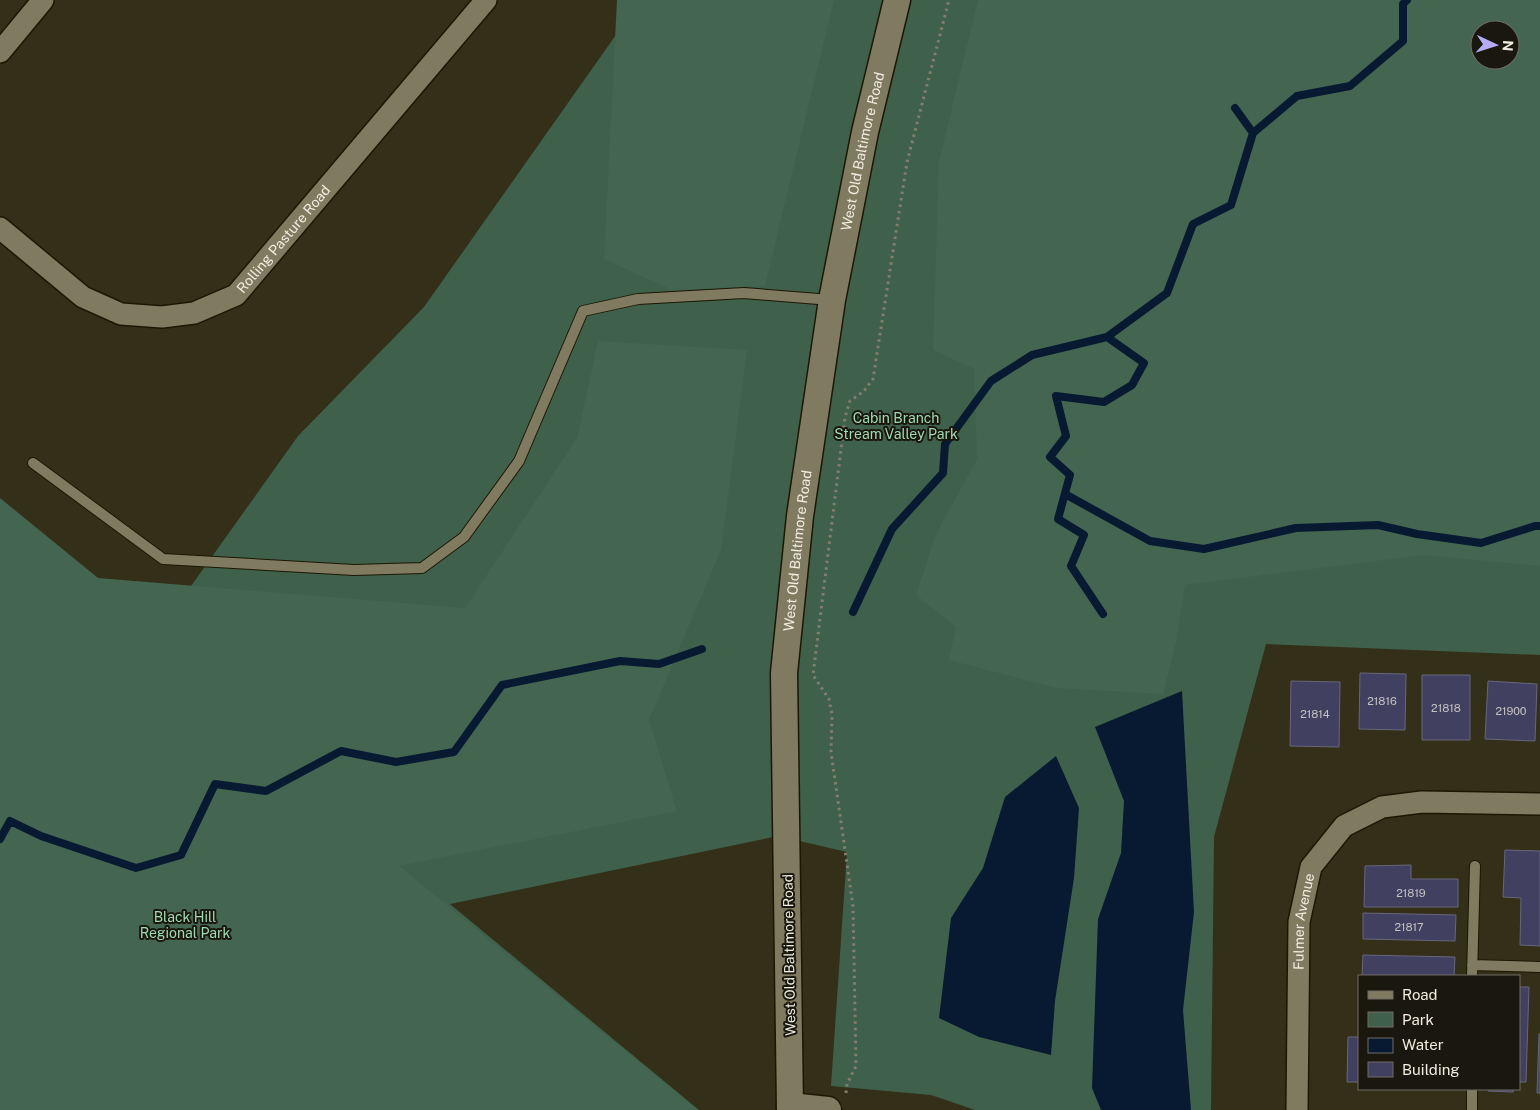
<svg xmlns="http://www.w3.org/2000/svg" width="1540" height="1110" viewBox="0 0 1540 1110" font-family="'Public Sans',sans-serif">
<rect width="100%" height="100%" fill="#342f19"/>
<path fill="#3f604a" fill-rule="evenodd" d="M638,0h902v655l-274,-11 -52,193 -3,273h-236l-44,-15 -100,-9 16,-234 -69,-16 -328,68 249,206h-699v-577l144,119 154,-216 126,-129 213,-302zM1480,30h30v30h-30z"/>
<path fill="#446650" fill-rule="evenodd" d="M617,0h217l-69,286 -93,4 -68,-31z
M978,0h562v566l-116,-11 -239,30 -9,57 -13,52 -107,-6 -107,-28 7,-33 -40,-32 20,-61 41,-75 -3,-90 -41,-19 6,-189zM1480,30h30v30h-30z
M598,341l149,9 -26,200 -72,170 28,91 -278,55 299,244h-698v-612l98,80 367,30 112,-170z"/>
<path fill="#081a32" d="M1182,691l12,221 -11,98 8,100h-90l-9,-22 6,-169 23,-66 3,-52 -29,-74z
M1056,756l23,52 -5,70 -19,123 -4,54 -72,-18 -40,-19 12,-100 32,-50 22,-71z"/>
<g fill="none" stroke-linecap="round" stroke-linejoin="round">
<path stroke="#081a32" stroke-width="8" d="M1235,108l18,25
M1065,494l85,47 54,8 92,-21 82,-3 39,9 64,9 54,-17h5
M853,612l39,-83 51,-56 2,-29 46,-63 41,-26 75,-18 60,-44 26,-69 38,-19 22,-72 44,-37 53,-10 53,-45v-37l4,-4
M1103,614l-32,-48 13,-31 -26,-16 12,-44 -20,-18 16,-21 -10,-40 48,6 28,-17 12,-22 -37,-26
M0,839l10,-18 31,15 95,32 45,-13 34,-71 51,7 75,-40 55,11 58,-10 48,-67 118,-24 39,3 43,-15"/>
</g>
<path fill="#424060" stroke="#67667d" d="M1360,673l46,1 -1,56 -46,-1z
M1422,675h48v65h-48z
M1291,681l49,1 -1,65 -49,-1z
M1488,681l49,3 -2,57 -50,-2z
M1505,850l35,1v95l-20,-1 1,-47 -18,-1z
M1411,865v14h47v28h-94l1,-41z
M1363,913l93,2 -1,26 -92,-2z
M1363,955l92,2 -1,19h-92z
M1519,987h10l-3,95h-7z
M1539,1034h1v59h-3z
M1348,1037h11v45h-12z
M1488,1089h26l-1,3 -25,-1z"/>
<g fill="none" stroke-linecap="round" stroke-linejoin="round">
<g stroke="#1c1703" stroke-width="12">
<path id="service" d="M33,463l130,96 191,11 68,-2 42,-31 55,-76 64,-150 55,-12 106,-6 87,7
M1472,965l68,2
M1472,976l3,-110
M1472,1110v-21"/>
</g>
<g stroke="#1c1703" stroke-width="24">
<g id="minor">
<path d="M0,52l43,-52"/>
<path id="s1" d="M0,228l83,69 38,17 41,3 32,-4 42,-18 250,-295"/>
<path id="s2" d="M1297,1110l2,-188 12,-55 33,-41 38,-19 40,-5 118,2"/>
</g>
</g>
<g stroke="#1c1703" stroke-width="29">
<g id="tertiary">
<path d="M790,1106l38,4"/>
<path id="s3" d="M790,1110l-6,-437 16,-157 32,-216 33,-168 32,-132"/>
</g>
</g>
<path stroke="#847f6d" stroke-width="3" stroke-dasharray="2.5 4" stroke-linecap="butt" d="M846,1093l1,-9 9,-18 -3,-160 -22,-154 1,-37 -3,-16 -16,-24 32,-258 5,-16 14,-10 9,-12 34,-217 42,-162"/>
<use href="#service" stroke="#807a61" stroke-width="10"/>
<use href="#minor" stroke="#807a61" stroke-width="21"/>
<use href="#tertiary" stroke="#807a61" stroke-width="26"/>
</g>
<g text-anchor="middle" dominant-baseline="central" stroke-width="4" stroke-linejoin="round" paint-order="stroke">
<g font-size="11" fill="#c4c2c0">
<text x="1382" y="701">21816</text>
<text x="1446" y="708">21818</text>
<text x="1511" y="711">21900</text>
<text x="1315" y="714">21814</text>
<text x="1411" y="893">21819</text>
<text x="1409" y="927">21817</text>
</g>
<g font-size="14" fill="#f0ede0" stroke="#1a170e">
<text stroke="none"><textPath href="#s3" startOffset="965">West Old Baltimore Road</textPath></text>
<text stroke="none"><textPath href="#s1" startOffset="342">Rolling Pasture Road</textPath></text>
<text stroke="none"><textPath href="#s3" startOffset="560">West Old Baltimore Road</textPath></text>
<text stroke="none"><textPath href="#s2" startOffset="189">Fulmer Avenue</textPath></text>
<text transform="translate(789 955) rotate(-91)">West Old Baltimore Road</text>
</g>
<g font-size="14" fill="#9fdbb2" stroke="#1a170e">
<text x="896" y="418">Cabin Branch<tspan x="896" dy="16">Stream Valley Park</tspan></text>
<text x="185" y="917">Black Hill<tspan x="185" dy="16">Regional Park</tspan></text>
</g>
</g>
<rect x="1358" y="975" width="162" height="115" fill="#1a170e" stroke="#706d62"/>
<rect x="1368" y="991" width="25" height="8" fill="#807a61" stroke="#706d62"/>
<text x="1402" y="1000" font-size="15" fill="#f0ede0">Road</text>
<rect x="1368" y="1012" width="25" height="15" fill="#3f604a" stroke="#706d62"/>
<text x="1402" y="1025" font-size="15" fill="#f0ede0">Park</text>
<rect x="1368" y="1038" width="25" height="15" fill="#081a32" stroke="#706d62"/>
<text x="1402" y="1050" font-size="15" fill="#f0ede0">Water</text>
<rect x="1368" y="1062" width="25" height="15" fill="#424060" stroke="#706d62"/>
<text x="1402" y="1075" font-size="15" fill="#f0ede0">Building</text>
<g transform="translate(1495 45) rotate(94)"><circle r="24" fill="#1a170e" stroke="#706d62"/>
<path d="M0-4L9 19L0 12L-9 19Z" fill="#b5acf8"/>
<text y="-8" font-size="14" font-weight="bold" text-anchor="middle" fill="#f0ede0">N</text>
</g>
</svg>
